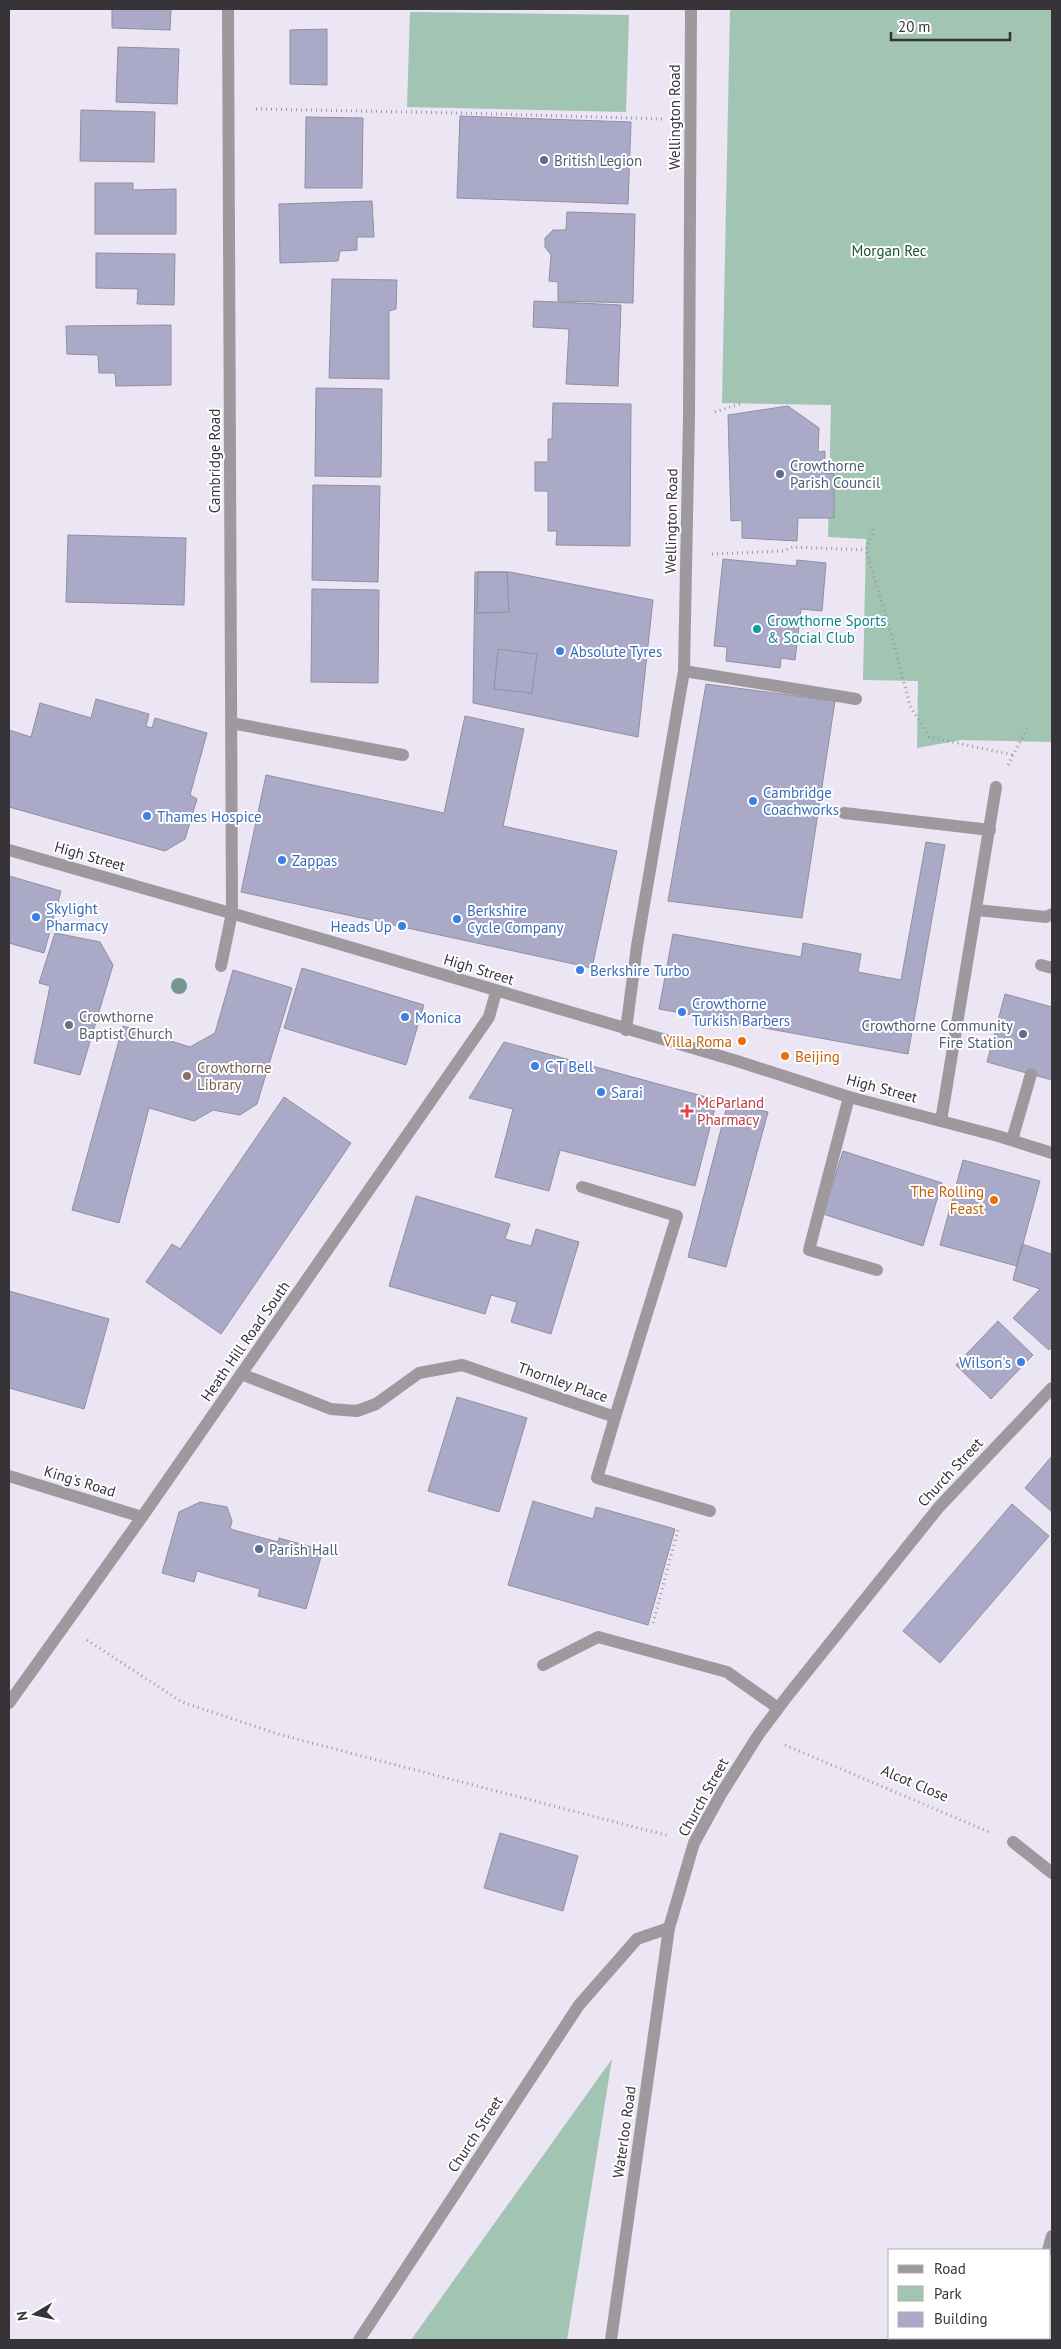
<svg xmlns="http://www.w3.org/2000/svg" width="1061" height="2349" viewBox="0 0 1061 2349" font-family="'PT Sans',sans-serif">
<rect width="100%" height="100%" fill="#ebe5f4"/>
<path fill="#a2c4b3" d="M730,9h322v733l-91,-2 -44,8 1,-67 -55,-1 3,-141 -38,-2 3,-132 -109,-2z
M410,12l219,3 -3,97 -219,-5z
M612,2059l-45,281h-156z"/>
<path fill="#aba9c8" stroke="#90909d" d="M112,9h59l-1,21 -58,-2z
M327,29v56l-37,-1v-54z
M118,47l61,2 -2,55 -61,-2z
M81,110l74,2 -1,50 -74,-1z
M460,116l171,6 -3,82 -171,-6z
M306,117l57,1 -1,70h-57z
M95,183h38v7l43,-1v45h-81z
M372,201l2,36h-17v13l-17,1 -2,10 -58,2 -1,-59z
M567,212l68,2 -2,89 -75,-2v-19l-9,-1 2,-26 -6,-8v-9l8,-8h13z
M96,253l79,1 -1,51 -37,-1 1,-15 -42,-1z
M332,279l65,1 -1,29 -7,2v68l-60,-1z
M534,301l87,4 -3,81 -52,-2 3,-55 -36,-2z
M171,325v60l-55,1 -1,-13h-16l-1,-18 -31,-1 -1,-28z
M316,388l66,1 -1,88 -66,-1z
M553,403l78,1 -1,142 -74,-1 1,-14h-9v-40h-13v-29h13v-23h4z
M788,406l31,22 -1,24 7,-1v22l9,1v44h-36l-1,23 -55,-3v-18l-11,1 -3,-106z
M313,485l67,1 -2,96 -66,-2z
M68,535l118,3 -2,67 -118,-3z
M723,559l73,7 1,-6 29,3 -4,48 -21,-2 -6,51 -14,-2 -1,10 -54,-7 1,-14 -13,-1z
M475,572h35l143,28 -15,137 -165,-34z
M478,572h29l2,40 -32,1z
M312,589l67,1 -1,93 -67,-1z
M498,649l39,5 -5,39 -38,-4z
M706,684l129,17 -33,217 -134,-17z
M96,699l53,15 -3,12 6,2 3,-10 52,15 -17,62 7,4 -12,40 -20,12 -156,-44v-77l22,7 9,-34 51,15z
M465,716l59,13 -21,97 114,25 -25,117 -351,-76 25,-117 178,38z
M926,842l19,3 -37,209 -249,-45 14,-75 128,23 2,-14 58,11 -3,18 43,8z
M9,876l52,15 -17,62 -35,-10z
M55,933l45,9 13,23 -33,110 -46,-12 16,-77 -11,-3z
M302,968l122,37 -18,60 -122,-37z
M233,970l59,18 -35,116 -17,11 -27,-5 -19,11 -45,-13 -30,115 -47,-13 51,-184 67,21 25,-14z
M1005,994l47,13v73l-65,-18z
M504,1042l213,58 -22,86 -135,-36 -11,41 -54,-14 18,-68 -44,-11z
M284,1097l67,46 -130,191 -75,-52 26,-38 8,5z
M728,1102l40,10 -42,155 -38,-10z
M843,1151l99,32 -19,63 -100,-32z
M963,1160l77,21 -23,85 -77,-21z
M416,1196l94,28 -5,15 26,7 5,-17 43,13 -28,92 -40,-12 6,-20 -26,-7 -6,19 -96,-28z
M1022,1244l29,10 1,-2v95l-3,3 -36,-32 27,-29 -27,-9z
M9,1291l100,28 -25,90 -75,-21z
M998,1321l35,34 -42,44 -35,-34z
M457,1397l70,21 -28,94 -71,-21z
M1052,1456v56l-27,-24z
M533,1501l60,18 3,-12 79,22 -27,96 -140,-40z
M200,1502l27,5 5,14 -2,8 48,13 1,-4 44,12 -17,59 -48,-13 2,-7 -63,-18 -3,11 -32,-9 17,-61z
M1012,1504l37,32 -109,127 -37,-32z
M500,1833l78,23 -15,55 -79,-23z"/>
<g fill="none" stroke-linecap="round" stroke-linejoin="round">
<path stroke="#9c97a3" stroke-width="3" stroke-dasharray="1 4" stroke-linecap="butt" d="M256,109l204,4 205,6
M715,412l28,-9
M874,529l-8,21 24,80 20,76 19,31 84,18
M712,554l71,-3 10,-4 73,3
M1008,765l21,-40
M653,1623l25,-93
M87,1640l95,62 99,33 388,101
M785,1745l204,87"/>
<path stroke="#9e999e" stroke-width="12" d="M684,671l172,28
M231,723l172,32
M844,813l146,17
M977,910l69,7 6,-3
M1041,965l11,3
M221,966l11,-53
M849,1097l-40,153 68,20
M1012,1140l19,-66
M615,1417l-18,61 113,33
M543,1665l55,-28 129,35 51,36"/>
<path stroke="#9e999e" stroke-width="12" d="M228,9l4,904
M626,1030l11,-84 47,-275 5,-255 2,-407
M941,1121l55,-334
M241,1374l90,35 26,2 19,-7 43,-31 43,-8 153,52 62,-201 -95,-29
M9,1476l133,41
M9,1703l133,-186 347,-500 7,-25
M1013,1842l39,31
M1048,2250l4,-14
M359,2340l220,-335 58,-66 32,-11
M1031,2340v-2"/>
<path stroke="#9e999e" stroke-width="12" d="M9,850l320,91 408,120 112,36 149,39 54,17
M611,2340l58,-412 25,-85 27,-49 38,-60 30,-40 150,-187 113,-119"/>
</g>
<circle fill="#75958f" cx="179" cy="986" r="8"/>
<g fill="#5c6f8a" stroke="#fff" stroke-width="2">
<circle cx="544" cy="160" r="5"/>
<circle cx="780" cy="474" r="5"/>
<circle cx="1023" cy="1034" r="5"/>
<circle cx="259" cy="1549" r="5"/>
</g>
<circle fill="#0f9aa8" stroke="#fff" stroke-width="2" cx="757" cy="629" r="5"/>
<g fill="#3f7fe0" stroke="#fff" stroke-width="2">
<circle cx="560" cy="651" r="5"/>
<circle cx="753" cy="801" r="5"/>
<circle cx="147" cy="816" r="5"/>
<circle cx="282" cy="860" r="5"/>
<circle cx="36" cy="917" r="5"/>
<circle cx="457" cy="919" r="5"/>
<circle cx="402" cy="926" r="5"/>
<circle cx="580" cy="970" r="5"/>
<circle cx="682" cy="1012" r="5"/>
<circle cx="405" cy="1017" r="5"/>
<circle cx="535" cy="1066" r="5"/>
<circle cx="601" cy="1092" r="5"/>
<circle cx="1021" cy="1362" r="5"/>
</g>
<circle fill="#6b7280" stroke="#fff" stroke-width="2" cx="69" cy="1025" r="5"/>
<g fill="#e8710a" stroke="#fff" stroke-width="2">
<circle cx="742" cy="1041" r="5"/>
<circle cx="785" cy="1056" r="5"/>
<circle cx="994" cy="1200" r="5"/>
</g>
<circle fill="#8d6e63" stroke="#fff" stroke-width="2" cx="187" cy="1076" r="5"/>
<path fill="#e0444e" stroke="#fff" stroke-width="2" d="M684.5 1103.5h5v5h5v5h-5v5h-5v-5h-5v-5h5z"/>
<g text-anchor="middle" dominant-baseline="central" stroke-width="4" stroke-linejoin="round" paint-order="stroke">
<g font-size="15" fill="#363339" stroke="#fff">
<text transform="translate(674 117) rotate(-90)">Wellington Road</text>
<text transform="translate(214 461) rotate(-90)">Cambridge Road</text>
<text transform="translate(671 521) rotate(-89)">Wellington Road</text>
<text transform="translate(90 856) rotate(16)">High Street</text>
<text transform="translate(479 969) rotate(17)">High Street</text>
<text transform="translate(882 1088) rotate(15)">High Street</text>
<text transform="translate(245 1341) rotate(-55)">Heath Hill Road South</text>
<text transform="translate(563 1382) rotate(19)">Thornley Place</text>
<text transform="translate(950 1472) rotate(-47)">Church Street</text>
<text transform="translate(80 1481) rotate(17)">King's Road</text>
<text transform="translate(915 1783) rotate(23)">Alcot Close</text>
<text transform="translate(703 1797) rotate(-61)">Church Street</text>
<text transform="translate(624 2132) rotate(-82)">Waterloo Road</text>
<text transform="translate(475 2134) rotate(-57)">Church Street</text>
</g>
<g font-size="15" fill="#4e5e75" stroke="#fff" text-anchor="start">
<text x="554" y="160">British Legion</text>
<text x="790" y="465">Crowthorne<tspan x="790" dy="17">Parish Council</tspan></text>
<text x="1013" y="1025" text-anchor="end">Crowthorne Community<tspan x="1013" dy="17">Fire Station</tspan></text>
<text x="269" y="1549">Parish Hall</text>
</g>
<g font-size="15" fill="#15533c" stroke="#fff">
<text x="889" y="250">Morgan Rec</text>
</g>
<g font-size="15" fill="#0d838f" stroke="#fff" text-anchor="start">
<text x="767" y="620">Crowthorne Sports<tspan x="767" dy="17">&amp; Social Club</tspan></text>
</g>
<g font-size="15" fill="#366cbe" stroke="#fff" text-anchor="start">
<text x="570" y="651">Absolute Tyres</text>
<text x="763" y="792">Cambridge<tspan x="763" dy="17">Coachworks</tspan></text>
<text x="157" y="816">Thames Hospice</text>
<text x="292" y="860">Zappas</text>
<text x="46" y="908">Skylight<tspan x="46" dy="17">Pharmacy</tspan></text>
<text x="467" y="910">Berkshire<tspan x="467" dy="17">Cycle Company</tspan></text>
<text x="392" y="926" text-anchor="end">Heads Up</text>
<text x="590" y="970">Berkshire Turbo</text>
<text x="692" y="1003">Crowthorne<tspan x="692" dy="17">Turkish Barbers</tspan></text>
<text x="415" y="1017">Monica</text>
<text x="545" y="1066">C T Bell</text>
<text x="611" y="1092">Sarai</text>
<text x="1011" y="1362" text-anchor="end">Wilson's</text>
</g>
<g font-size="15" fill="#5b616d" stroke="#fff" text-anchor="start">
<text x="79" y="1016">Crowthorne<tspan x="79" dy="17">Baptist Church</tspan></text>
</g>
<g font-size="15" fill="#c56008" stroke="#fff" text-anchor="end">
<text x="732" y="1041">Villa Roma</text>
<text x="795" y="1056" text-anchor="start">Beijing</text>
<text x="984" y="1191">The Rolling<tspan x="984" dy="17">Feast</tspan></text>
</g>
<g font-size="15" fill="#785e54" stroke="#fff" text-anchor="start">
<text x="197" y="1067">Crowthorne<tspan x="197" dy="17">Library</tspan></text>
</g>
<g font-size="15" fill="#be3a42" stroke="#fff" text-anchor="start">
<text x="697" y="1102">McParland<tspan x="697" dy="17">Pharmacy</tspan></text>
</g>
</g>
<rect width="1061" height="2349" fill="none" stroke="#363339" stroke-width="20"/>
<rect x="888" y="2249" width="162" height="90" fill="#ffffff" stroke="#afadb0"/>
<rect x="898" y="2265" width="25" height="8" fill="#9e999e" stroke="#afadb0"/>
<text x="934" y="2274" font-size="15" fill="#363339">Road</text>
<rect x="898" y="2286" width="25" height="15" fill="#a2c4b3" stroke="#afadb0"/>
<text x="934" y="2299" font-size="15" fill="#363339">Park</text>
<rect x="898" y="2312" width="25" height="15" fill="#aba9c8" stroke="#afadb0"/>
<text x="934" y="2324" font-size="15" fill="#363339">Building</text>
<g transform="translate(35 2314) rotate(261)" stroke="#ffffff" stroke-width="4" paint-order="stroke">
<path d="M0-4L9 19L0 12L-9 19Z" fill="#363339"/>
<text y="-8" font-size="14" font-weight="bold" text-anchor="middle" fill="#363339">N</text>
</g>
<path d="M891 32v8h119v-8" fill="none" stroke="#363339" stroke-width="2.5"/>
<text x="898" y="32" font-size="15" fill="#363339" stroke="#ffffff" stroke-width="4" paint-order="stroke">20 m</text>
</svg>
